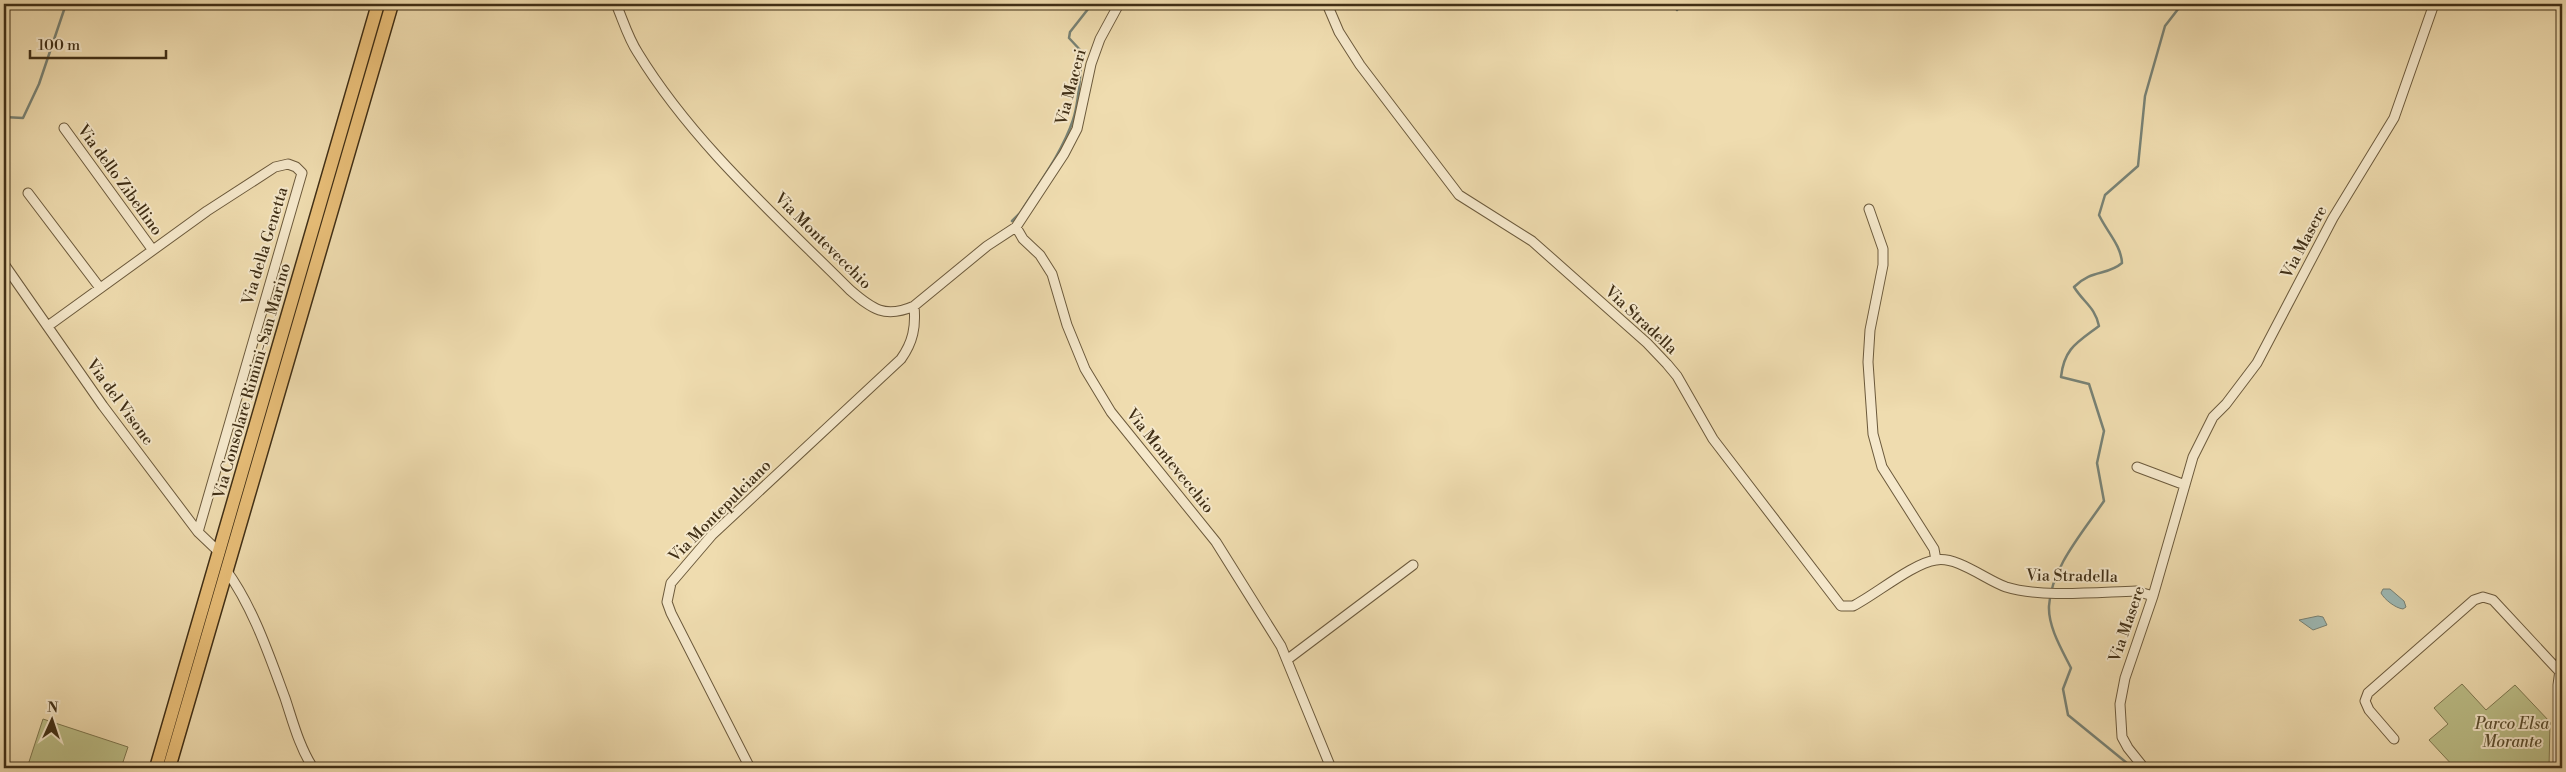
<svg xmlns="http://www.w3.org/2000/svg" width="2566" height="772" viewBox="0 0 2566 772" font-family="'Libre Bodoni',serif">
<rect width="100%" height="100%" fill="#efdcaf"/>
<filter id="stains"><feTurbulence type="fractalNoise" baseFrequency=".004" numOctaves="4"/><feColorMatrix values="0 0 0 0 .2 0 0 0 0 .09 0 0 0 0 .02 0 0 0 .5 -.17"/></filter>
<radialGradient id="worn" r=".72"><stop offset=".6" stop-color="#630" stop-opacity="0"/><stop offset="1" stop-color="#630" stop-opacity=".3"/></radialGradient>
<path fill="#bcbf88" stroke="#7e774f" d="M2462,684l24,26 29,-25 35,37 -1,46h-94l-26,-28 19,-16 -14,-16z
M43,719l85,28 -7,21h-94z"/>
<path fill="#9db9b5" stroke="#788275" d="M2383,589h7l14,12 2,6 -3,2c-8,-1 -19,-10 -22,-16z
M2318,616l5,1 4,8 -14,5 -14,-10z"/>
<g fill="none" stroke-linecap="round" stroke-linejoin="round">
<path stroke="#788275" stroke-width="2.5" d="M1677,10l5,-6
M4,117l19,1 16,-34 27,-80
M1012,221l8,-8c19,-30 42,-60 53,-93 7,-22 7,-46 9,-68l-13,-14 1,-6 22,-28
M2133,768l-65,-53 -5,-26 8,-21c-9,-18 -23,-41 -22,-62 2,-38 34,-74 55,-105l-7,-38 7,-32 -15,-47 -28,-7c3,-29 17,-35 38,-51 -4,-19 -15,-23 -25,-39 18,-18 33,-11 48,-24 -1,-18 -15,-31 -23,-48l6,-20 33,-29 7,-70 20,-70 17,-22"/>
<g stroke="#6c5a3c" stroke-width="11">
<path id="minor" d="M616,4c7,16 12,34 22,49 55,90 138,163 212,237 22,19 35,29 64,16l73,-60 29,-19 7,12 17,16 12,19 15,51 18,44 26,43 105,130 65,104 50,122
M1327,4l12,28 21,33 99,130 73,46 115,102 20,21 10,12 36,63 128,167h12c22,-11 60,-43 83,-46 21,-4 50,20 70,27 34,11 93,5 130,4l17,5
M64,128l88,121
M28,193l72,95
M1869,209l14,40v16l-13,65 -2,32 5,72 9,33 52,82 2,11
M1016,227l48,-73 13,-25 14,-65 9,-25 19,-35
M4,264l99,142 95,126 21,20
M48,326l159,-115 68,-44 13,-3 8,3 6,6 -104,359
M2137,467l48,18
M226,570c27,37 43,85 59,128 8,24 14,48 28,70
M1288,659l125,-94
M2394,739l-25,-29 -4,-9 3,-8 106,-93 9,-3 10,3 66,71
M750,768l-79,-155 -4,-11 4,-19 41,-48 189,-176c12,-17 15,-32 13,-53
M2144,768l-16,-20 -6,-11 -2,-33 5,-26 28,-82 40,-139 20,-40 13,-13 31,-41 76,-145 61,-100 40,-114
M2558,768v-83l4,-31"/>
</g>
<g stroke="#402f16" stroke-width="15">
<path id="primary" d="M156,768l222,-764
M169,768l223,-764"/>
</g>
<use href="#minor" stroke="#f5e8cb" stroke-width="9"/>
<use href="#primary" stroke="#e8be78" stroke-width="12"/>
</g>
<g text-anchor="middle" dominant-baseline="central" stroke-width="4" stroke-linejoin="round" paint-order="stroke">
<g font-size="16" fill="#402f16" stroke="#f5e8cb">
<text transform="translate(1071 87) rotate(-75)">Via Maceri</text>
<text transform="translate(120 180) rotate(54)">Via dello Zibellino</text>
<text transform="translate(823 241) rotate(45)">Via Montevecchio</text>
<text transform="translate(2304 242) rotate(-62)">Via Masere</text>
<text transform="translate(265 246) rotate(-73)">Via della Genetta</text>
<text transform="translate(1641 320) rotate(43)">Via Stradella</text>
<text transform="translate(252 381) rotate(-74)">Via Consolare Rimini-San Marino</text>
<text transform="translate(120 402) rotate(54)">Via del Visone</text>
<text transform="translate(1170 461) rotate(51)">Via Montevecchio</text>
<text transform="translate(720 511) rotate(-45)">Via Montepulciano</text>
<text transform="translate(2072 576) rotate(1)">Via Stradella</text>
<text transform="translate(2127 624) rotate(-71)">Via Masere</text>
</g>
<g font-size="16" font-style="italic" fill="#594c2d" stroke="#f5e8cb">
<text x="2512" y="724">Parco Elsa<tspan x="2512" dy="18">Morante</tspan></text>
</g>
</g>
<rect width="2566" height="772" fill="none" stroke="#efdcaf" stroke-width="20"/>
<rect x="5" y="5" width="2556" height="762" fill="none" stroke="#402f16" stroke-width="2.5"/>
<rect x="10" y="10" width="2546" height="752" fill="none" stroke="#402f16"/>
<g transform="translate(52 720) rotate(3)" stroke="#f5e8cb" stroke-width="4" paint-order="stroke">
<path d="M0-4L9 19L0 12L-9 19Z" fill="#402f16"/>
<text y="-8" font-size="14" font-weight="bold" text-anchor="middle" fill="#402f16">N</text>
</g>
<path d="M30 50v8h136v-8" fill="none" stroke="#402f16" stroke-width="2.5"/>
<text x="38" y="50" font-size="15" fill="#402f16" stroke="#f5e8cb" stroke-width="4" paint-order="stroke">100 m</text>
<rect width="100%" height="100%" filter="url(#stains)"/>
<rect width="100%" height="100%" fill="url(#worn)"/>
</svg>
